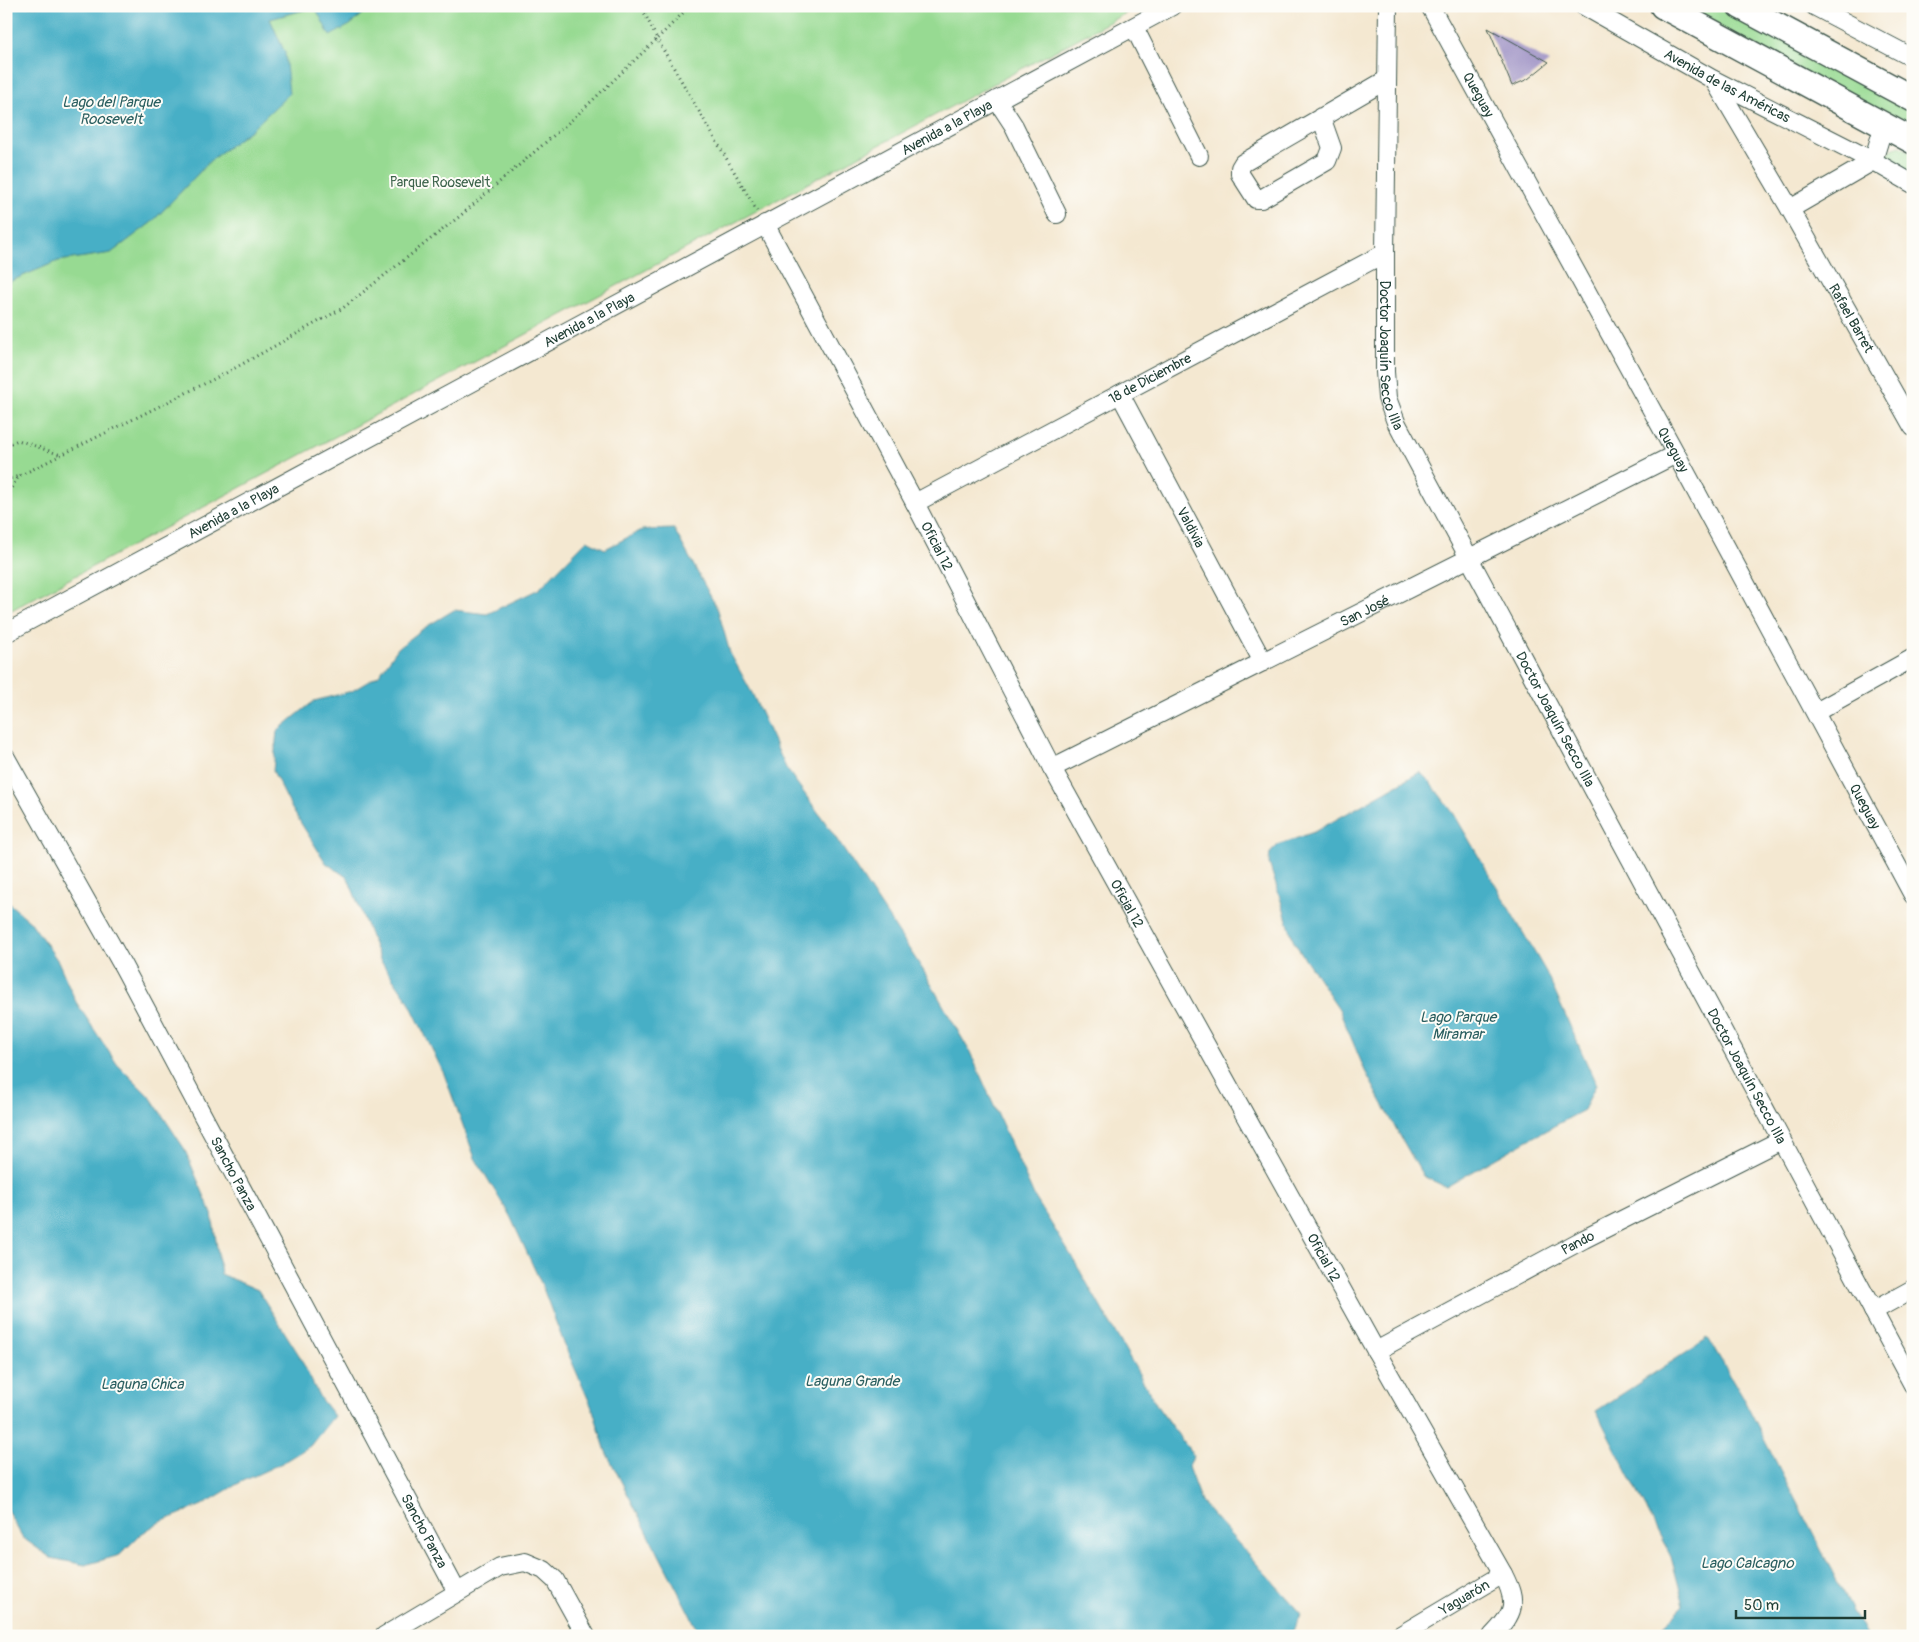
<svg xmlns="http://www.w3.org/2000/svg" width="1919" height="1642" viewBox="0 0 1919 1642" font-family="Pangolin,sans-serif">
<rect width="100%" height="100%" fill="#fdfcf7"/>
<filter id="ink" filterUnits="userSpaceOnUse"><feTurbulence type="fractalNoise" baseFrequency=".02" numOctaves="2"/><feDisplacementMap in="SourceGraphic" scale="10" xChannelSelector="R" yChannelSelector="G"/><feConvolveMatrix kernelMatrix="1 2 1 2 8 2 1 2 1" color-interpolation-filters="sRGB"/></filter>
<filter id="wash" filterUnits="userSpaceOnUse"><feTurbulence type="fractalNoise" baseFrequency=".0096" numOctaves="4" result="noise"/><feDisplacementMap in="SourceGraphic" scale="20" xChannelSelector="R" yChannelSelector="G"/><feGaussianBlur stdDeviation="1.12" result="paint"/><feColorMatrix in="noise" values="0 0 0 0 0 0 0 0 0 0 0 0 0 0 0 0 0 1.4 0 .05"/><feComposite in="paint" operator="in"/></filter>
<g filter="url(#wash)">
<rect width="100%" height="100%" fill="#f4e8d1"/>
<path fill="#97da92" stroke="#5b8c63" d="M372,6h767l-1133,607v-330l52,-22 53,-8 41,-31 59,-62 42,-32 32,-75 -15,-34 45,-12 35,18z
M1680,6h41l192,103v21z
M1900,146l13,7v24l-27,-18c3,-8 6,-11 14,-13z"/>
<path fill="#46afc6" stroke="#32767d" d="M6,6h366l-22,19 -20,11 -15,-29 -45,12 15,34 4,41 -36,34 -42,32 -59,62 -41,31 -53,8 -52,22z
M674,529l44,81 12,43 22,40 34,75 42,58 95,144 47,82 64,144 38,61 87,152 35,47 -6,11 13,35 101,112 -12,22h-589l-95,-184 -13,-42 -28,-64 -24,-63 -31,-67 -35,-58 -31,-84 -36,-74 -28,-40 -32,-82 -22,-15 -34,-54 -19,-38 4,-40 37,-30 38,-10 27,-16 19,-27 26,-20 30,-18 33,4 52,-25 48,-49 18,9 37,-19z
M1420,772l10,10 24,32 92,158 50,112 -12,26 -56,30 -82,47 -23,-11 -24,-42 -34,-63 -26,-62 -45,-67 -25,-79 1,-10 8,-8 36,-13z
M6,901l24,20 28,40 18,41 41,62 34,34 33,50 28,66 9,60 37,16 41,65 21,43 14,18 -24,30 -28,17 -43,20 -37,22 -44,18 -17,11 -21,21 -35,10 -34,-7 -28,-20 -17,-30z
M1708,1338l36,61 121,237h-212l31,-31 -13,-48 -75,-146z"/>
<g id="blocks">
<path fill="#a89dca" d="M1488,28l61,34 -21,17 -16,7z"/>
</g>
</g>
<g filter="url(#ink)">
<use href="#blocks" fill-opacity="0" stroke="#3f574c" stroke-width="1"/>
<g fill="none" stroke-linecap="round" stroke-linejoin="round">
<g stroke="#3f574c" stroke-width="20">
<g id="minor">
<path id="s1" d="M1388,6l-3,247v119l2,26 9,24 517,963"/>
<path id="s2" d="M1430,6l246,448 237,441"/>
<path id="s3" d="M1584,6l130,74 159,81 40,23"/>
<path d="M1814,6l99,52"/>
<path d="M1134,27l65,129"/>
<path id="s4" d="M1714,80l76,129 123,218"/>
<path d="M997,100l17,26 43,88"/>
<path d="M1321,117l11,31 -5,13 -66,38h-5l-16,-25v-6l3,-5 143,-83"/>
<path d="M1790,209l83,-48 11,-36"/>
<path id="s5" d="M765,224l150,279 137,265 324,583 127,223c15,29 12,39 -11,62"/>
<path id="s6" d="M1120,394l143,268"/>
<path id="s7" d="M915,503l470,-250"/>
<path id="s8" d="M6,633l1166,-627"/>
<path d="M1816,712l97,-54"/>
<path id="s9" d="M6,758l117,208 334,626"/>
<path id="s10" d="M1052,768l624,-314"/>
<path d="M1873,1311l40,-22"/>
<path id="s11" d="M1376,1351l208,-112 197,-99"/>
<path d="M384,1636l116,-69 25,-5 19,8 11,10 31,56"/>
<path id="s12" d="M1399,1636l104,-62"/>
</g>
</g>
<g stroke="#3f574c" stroke-width="28">
<path id="highway" d="M1663,6l250,135
M1740,6l173,93"/>
</g>
<path stroke="#3f574c" stroke-width="3" stroke-dasharray="1 4" stroke-linecap="butt" d="M690,6l-33,33 100,172
M6,445l12,-5 43,15
M6,480l13,-4
M6,496l13,-20 207,-103 117,-65 117,-92 115,-99 82,-78 -16,-33"/>
<use href="#minor" stroke="#fff" stroke-width="18"/>
<use href="#highway" stroke="#fff" stroke-width="25"/>
</g>
</g>
<g text-anchor="middle" dominant-baseline="central" stroke-width="4" stroke-linejoin="round" paint-order="stroke">
<g font-size="14" fill="#1f3d34" stroke="#fdfcf7">
<text stroke="none"><textPath href="#s3" startOffset="164">Avenida de las Américas</textPath></text>
<text stroke="none"><textPath href="#s2" startOffset="101">Queguay</textPath></text>
<text stroke="none"><textPath href="#s8" startOffset="1068">Avenida a la Playa</textPath></text>
<text stroke="none"><textPath href="#s4" startOffset="275">Rafael Barret</textPath></text>
<text stroke="none"><textPath href="#s8" startOffset="662">Avenida a la Playa</textPath></text>
<text stroke="none"><textPath href="#s1" startOffset="350">Doctor Joaquín Secco Illa</textPath></text>
<text stroke="none"><textPath href="#s7" startOffset="266">18 de Diciembre</textPath></text>
<text stroke="none"><textPath href="#s2" startOffset="506">Queguay</textPath></text>
<text stroke="none"><textPath href="#s8" startOffset="258">Avenida a la Playa</textPath></text>
<text stroke="none"><textPath href="#s6" startOffset="151">Valdivia</textPath></text>
<text stroke="none"><textPath href="#s5" startOffset="365">Oficial 12</textPath></text>
<text stroke="none"><textPath href="#s10" startOffset="350">San José</textPath></text>
<text stroke="none"><textPath href="#s1" startOffset="755">Doctor Joaquín Secco Illa</textPath></text>
<text stroke="none"><textPath href="#s2" startOffset="911">Queguay</textPath></text>
<text stroke="none"><textPath href="#s5" startOffset="770">Oficial 12</textPath></text>
<text stroke="none"><textPath href="#s1" startOffset="1160">Doctor Joaquín Secco Illa</textPath></text>
<text stroke="none"><textPath href="#s9" startOffset="474">Sancho Panza</textPath></text>
<text stroke="none"><textPath href="#s11" startOffset="229">Pando</textPath></text>
<text stroke="none"><textPath href="#s5" startOffset="1175">Oficial 12</textPath></text>
<text stroke="none"><textPath href="#s9" startOffset="879">Sancho Panza</textPath></text>
<text stroke="none"><textPath href="#s12" startOffset="76">Yaguarón</textPath></text>
</g>
<g font-size="14" fill="#3d644c" stroke="#fdfcf7">
<text x="440" y="182">Parque Roosevelt</text>
</g>
<g font-size="15" font-style="italic" fill="#2b5f60" stroke="#fdfcf7">
<text x="111" y="102">Lago del Parque<tspan x="111" dy="17">Roosevelt</tspan></text>
<text x="1458" y="1017">Lago Parque<tspan x="1458" dy="17">Miramar</tspan></text>
<text x="852" y="1381">Laguna Grande</text>
<text x="142" y="1384">Laguna Chica</text>
<text x="1747" y="1563">Lago Calcagno</text>
</g>
</g>
<rect width="1919" height="1642" fill="none" stroke="#fdfcf7" stroke-width="25"/>
<path d="M1736 1610v8h129v-8" fill="none" stroke="#1f3d34" stroke-width="2.5"/>
<text x="1744" y="1610" font-size="15" fill="#1f3d34" stroke="#fdfcf7" stroke-width="4" paint-order="stroke">50 m</text>
</svg>
